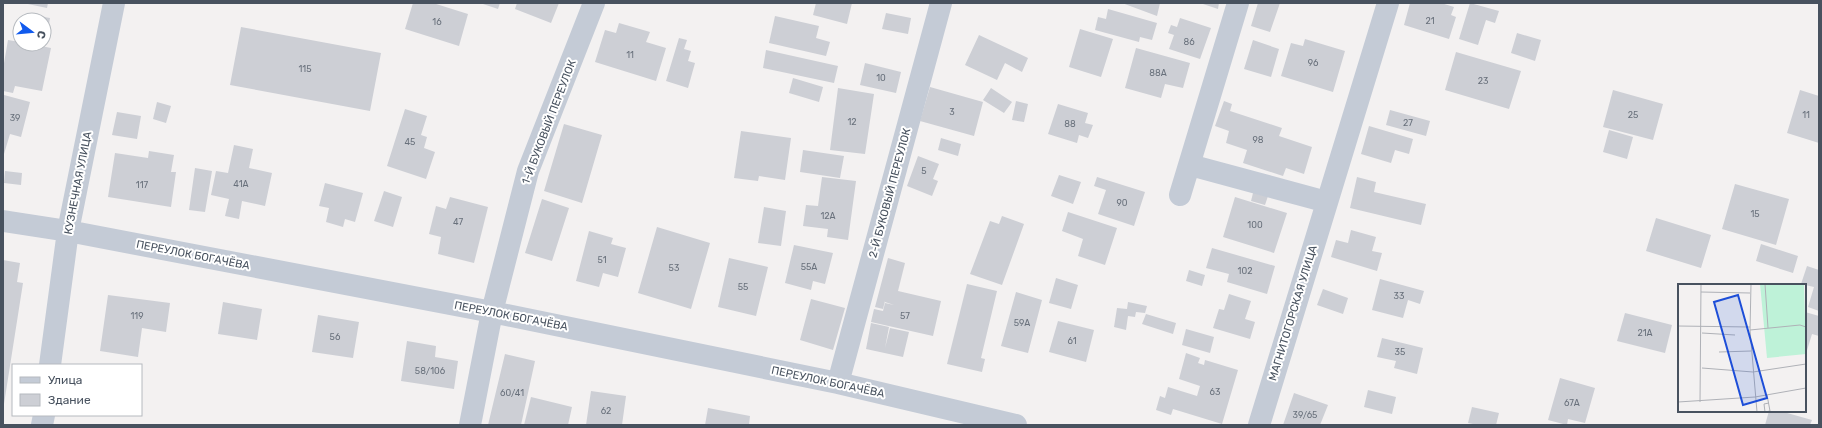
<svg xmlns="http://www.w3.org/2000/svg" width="1822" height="428" viewBox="0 0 1822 428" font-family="Rubik,sans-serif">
<rect width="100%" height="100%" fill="#f3f1f1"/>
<path fill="#cdcfd5" d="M23,3h25l-1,5z
M413,3h20l35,11 -9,32 -54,-17z
M480,3h20l-2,6z
M517,3h42l-8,20 -36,-14z
M816,3h36l-5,21 -34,-9z
M1122,3h38l-3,13z
M1200,3h19l-1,6z
M1258,3h22l-10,29 -19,-6z
M1410,3h31l13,4 -3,8 5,2 -7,22 -45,-14z
M1470,3l29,8 -4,12 -9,-3 -8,25 -19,-6z
M1108,9l49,14 -5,17 -12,-3 -1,5 -44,-12 3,-13 8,2z
M886,13l25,5 -3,16 -26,-5z
M26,14l24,4 -4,23h-2v-21h-19z
M775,16l44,10 -3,12 14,4 -4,14 -57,-13z
M1180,18l31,10 -11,31 -31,-10 5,-14 -6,-2 3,-8 6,2z
M619,23l31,9 -4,10 20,6 -10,33 -61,-19 10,-32 11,3z
M241,27l140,26 -11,58 -140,-26z
M1080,29l33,10 -12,38 -32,-10z
M1517,33l24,7 -6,21 -24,-8z
M979,35l49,23 -6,14 -17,-9 -8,17 -32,-15z
M679,38l8,2 -3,9 7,2 -3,10 7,2 -7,25 -22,-7z
M1305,39l40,12 -12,41 -52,-16 10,-33 12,3z
M8,40l12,2v2h11l20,4 -9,43 -27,-5 -2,7 -10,-2v-22z
M1253,40l26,9 -8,28 -27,-8z
M1136,48l54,15 -7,25 -18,-4 -4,14 -36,-10z
M766,50l72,16 -4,17 -71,-15z
M1456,52l65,19 -12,38 -64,-19z
M865,63l36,9 -5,21 -36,-8z
M793,78l30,9 -4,15 -30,-9z
M930,87l53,15 -9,34 -54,-15z
M838,88l36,6 -9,60 -35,-4z
M991,88l21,14 -8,11 -21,-13z
M1613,90l50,14 -10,36 -50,-13z
M1800,90l19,6v47l-32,-10z
M4,95l26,7 -9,35 -11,-3 -6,20h-1z
M1016,101l12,3 -4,18 -12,-2z
M1224,101l8,3 -2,7 52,17 -3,8 33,11 -8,27 -18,-6 -3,8 -40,-13 4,-13 -21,-7 3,-12 -14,-5z
M157,102l14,4 -5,17 -13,-4z
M1058,104l30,9 -3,10 8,2 -5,13 -9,-3 -2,8 -29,-9z
M405,109l22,7 -6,19 6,2 -3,11 11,4 -9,27 -39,-13z
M1390,110l40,11 -4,15 -40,-11z
M117,112l24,4 -4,23 -25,-4z
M564,124l38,11 -20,68 -38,-12z
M1369,126l44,13 -4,15 -14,-4 -4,13 -30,-9z
M1609,130l24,7 -6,22 -24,-7z
M741,131l50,7 -6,42 -26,-4 -1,5 -24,-3z
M941,138l20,6 -3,12 -20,-6z
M234,145l19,4 -4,19 23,5 -7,33 -23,-5 -3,18 -14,-3 4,-17 -18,-4 5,-24 12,2z
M803,150l41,6 -4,22 -40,-6z
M149,151l25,4 -3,17h5l-5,35 -63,-10 7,-44 33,5z
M918,156l21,8 -6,15 5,2 -6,15 -25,-10z
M195,168l17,3 -7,41 -16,-2z
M5,171l17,2 -1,12 -17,-2z
M1059,175l22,7 -8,22 -22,-8z
M822,177l34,4 -8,59 -21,-3 1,-8 -25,-3 3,-21 12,1z
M1097,177l48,15 -11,34 -36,-12 8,-24 -12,-4z
M1357,177l19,5 -2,10 52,12 -5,21 -71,-17z
M325,183l38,10 -8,29 -10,-3 -2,8 -17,-5 3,-14 -10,-2z
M1735,184l54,15 -13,46 -54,-16z
M1254,189l15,4 -4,12 -14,-4z
M384,191l18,6 -9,30 -19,-6z
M450,197l38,10 -14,56 -36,-9 3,-17 -12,-3 7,-28 10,3z
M1235,197l52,16 -13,40 -51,-16z
M542,199l27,9 -17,53 -27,-8z
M764,207l22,4 -5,35 -23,-3z
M1068,212l49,16 -12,37 -27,-9 5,-17 -21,-8z
M1002,216l22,8 -22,61 -32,-11 20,-53 9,3z
M1656,218l55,17 -10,33 -55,-17z
M657,227l53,16 -19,66 -53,-16z
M1351,230l25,7 -4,14 10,2 -5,18 -46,-14 5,-17 12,3z
M589,231l24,7 -2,6 15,4 -8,29 -15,-4 -4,14 -23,-6z
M1761,244l37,12 -5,17 -37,-12z
M794,245l39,8 -8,31 -12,-3 -2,9 -26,-7z
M1212,248l63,18 -8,28 -40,-12 2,-8 -23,-6z
M729,258l39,9 -12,49 -38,-9z
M888,258l17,5 -7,28 43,10 -8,35 -62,-14 3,-13 9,2 2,-8 9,2 -9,-3v-1l-2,8 -8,-2z
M3,260l17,3 -3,19 6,1 -19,121z
M1807,266l12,4v41l-11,-4 6,-20 -13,-3z
M1189,270l16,5 -3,11 -16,-5z
M1056,278l22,7 -7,24 -22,-6z
M1380,279l44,12 -4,13 -12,-4 -5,18 -31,-8z
M967,284l30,7 -16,67 4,1 -3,13 -35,-8z
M1323,289l25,9 -5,16 -26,-9z
M1016,292l26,8 -14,53 -27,-7z
M1229,294l22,7 -6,18 10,3 -5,17 -37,-11 6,-19 5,1z
M108,295l62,8 -4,29 -24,-4 -4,29 -38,-6z
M811,299l34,9 -12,42 -33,-10z
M223,302l39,7 -5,31 -39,-6z
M1128,302l19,4 -2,7 -9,-1 -1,5 -7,-1 -2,14 -12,-3 3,-19 10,1z
M1805,312l14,4v20l-7,-2 -7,23z
M1625,313l47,12 -7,28 -48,-12z
M1146,314l30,9 -3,11 -31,-10z
M318,315l41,7 -6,36 -41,-6z
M1058,321l36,9 -8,32 -37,-10z
M871,323l18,4 -4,21 5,-20 19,4 -6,25 -37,-8z
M1186,329l28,8 -4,16 -28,-8z
M1382,338l41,10 -6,26 -23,-6 2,-7 -19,-4z
M407,341l29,5 -1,11 23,4 -4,28 -53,-8z
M1186,353l14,5 -2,5 6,2 1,-5 33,10 -16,54 -49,-15 -2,6 -15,-5 4,-14 5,2 3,-11 29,9 3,-10 -21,-7z
M505,354l30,7 -14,64h-33z
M1560,378l35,10 -10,35 -17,-4 -1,6 -19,-5z
M1368,390l28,7 -4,17 -28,-7z
M591,391l35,5 -4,29h-36z
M1294,393l34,12 -8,20h-37z
M531,397l41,10 -4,18h-44z
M1472,407l27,6 -3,12h-18l-10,-2z
M708,408l42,8 -1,9h-44z
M1769,411h11l32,9 -2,5h-45z"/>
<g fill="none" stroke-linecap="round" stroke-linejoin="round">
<path stroke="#c4cbd6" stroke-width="22" d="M1190,165l137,37
M1180,195l58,-192
M3,221l65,10 424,81 346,71 178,42
M50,365l18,-134 46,-228
M838,383l103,-380
M42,425l2,-10
M470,425l22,-113 36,-141 66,-168
M1259,425l129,-422"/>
</g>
<g text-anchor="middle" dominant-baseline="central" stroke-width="4" stroke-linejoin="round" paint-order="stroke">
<g font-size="9" fill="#69717c">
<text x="1430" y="21">21</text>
<text x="437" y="22">16</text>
<text x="1189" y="42">86</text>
<text x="630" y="55">11</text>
<text x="1313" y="63">96</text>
<text x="305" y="69">115</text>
<text x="1158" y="73">88А</text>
<text x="881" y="78">10</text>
<text x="1483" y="81">23</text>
<text x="952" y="112">3</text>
<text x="1633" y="115">25</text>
<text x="1806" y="115">11</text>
<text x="15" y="118">39</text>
<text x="852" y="122">12</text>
<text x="1408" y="123">27</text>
<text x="1070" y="124">88</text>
<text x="1258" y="140">98</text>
<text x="410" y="142">45</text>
<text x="924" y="171">5</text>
<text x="241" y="184">41А</text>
<text x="142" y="185">117</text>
<text x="1122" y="203">90</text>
<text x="1755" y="214">15</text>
<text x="828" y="216">12А</text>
<text x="458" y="222">47</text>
<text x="1255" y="225">100</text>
<text x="602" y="260">51</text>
<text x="809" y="267">55А</text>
<text x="674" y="268">53</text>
<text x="1245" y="271">102</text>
<text x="743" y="287">55</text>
<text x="1399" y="296">33</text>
<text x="137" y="316">119</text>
<text x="905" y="316">57</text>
<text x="1022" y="323">59А</text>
<text x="1645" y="333">21А</text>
<text x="335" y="337">56</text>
<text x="1072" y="341">61</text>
<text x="1400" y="352">35</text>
<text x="430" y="371">58/106</text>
<text x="1215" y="392">63</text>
<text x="512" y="393">60/41</text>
<text x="1572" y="403">67А</text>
<text x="606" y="411">62</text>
<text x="1305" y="415">39/65</text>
</g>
<g font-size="11" fill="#48525f" stroke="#fff">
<text transform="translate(549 122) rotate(-69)">1-Й БУКОВЫЙ ПЕРЕУЛОК</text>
<text transform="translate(78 183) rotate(-79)">КУЗНЕЧНАЯ УЛИЦА</text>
<text transform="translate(890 193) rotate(-75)">2-Й БУКОВЫЙ ПЕРЕУЛОК</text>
<text transform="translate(193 255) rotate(11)">ПЕРЕУЛОК БОГАЧЁВА</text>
<text transform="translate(1293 313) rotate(-73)">МАГНИТОГОРСКАЯ УЛИЦА</text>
<text transform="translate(511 316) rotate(11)">ПЕРЕУЛОК БОГАЧЁВА</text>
<text transform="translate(828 382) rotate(12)">ПЕРЕУЛОК БОГАЧЁВА</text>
</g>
</g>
<g transform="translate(1678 284)">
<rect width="128" height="128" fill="#f3f1f1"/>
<path d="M82,0h44l2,70 -39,4z" fill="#bef2d8"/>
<path fill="none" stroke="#afb1b7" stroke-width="1" d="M73,0l-1,46 7,82M87,0l3,44M23,8l49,1M0,42l72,1M72,46l50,-5 6,2M24,49l33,2M41,68l32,-1M24,84l51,4 53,-8M0,118l77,-5 51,-9M22,118l1,-118M87,128l5,-1 -3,-16M87,128l-1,-8 5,-1"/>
<path fill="#1d4ed8" fill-opacity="0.15" stroke="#1d4ed8" stroke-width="2" d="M60,11l29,103 -24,7 -29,-103z"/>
<rect width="128" height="128" fill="none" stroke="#48525f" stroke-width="2"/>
</g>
<rect width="1822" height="428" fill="none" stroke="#48525f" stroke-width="8"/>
<rect x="12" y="364" width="130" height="52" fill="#ffffff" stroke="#b6babf"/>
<rect x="20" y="377" width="20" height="6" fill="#c4cbd6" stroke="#b6babf"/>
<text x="48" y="384" font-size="12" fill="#48525f">Улица</text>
<rect x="20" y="394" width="20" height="12" fill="#cdcfd5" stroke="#b6babf"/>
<text x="48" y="404" font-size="12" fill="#48525f">Здание</text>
<g transform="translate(32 32) rotate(106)"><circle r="19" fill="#ffffff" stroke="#b6babf"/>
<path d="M0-3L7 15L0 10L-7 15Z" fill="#115aed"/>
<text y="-6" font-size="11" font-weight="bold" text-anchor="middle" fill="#48525f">С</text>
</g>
</svg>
